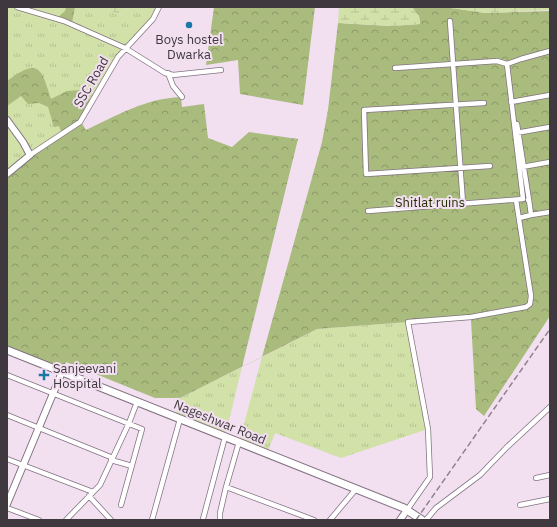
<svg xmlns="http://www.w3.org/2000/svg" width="557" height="527" viewBox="0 0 557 527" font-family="'IBM Plex Sans',sans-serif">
<defs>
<pattern id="grass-tufts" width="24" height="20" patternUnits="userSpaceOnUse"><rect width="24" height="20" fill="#d1e1a8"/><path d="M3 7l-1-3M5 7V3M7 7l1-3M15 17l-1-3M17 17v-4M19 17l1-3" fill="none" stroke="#b4c292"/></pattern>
<pattern id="forest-crowns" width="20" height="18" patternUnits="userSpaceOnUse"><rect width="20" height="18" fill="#aabb7e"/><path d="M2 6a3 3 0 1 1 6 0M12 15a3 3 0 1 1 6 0" fill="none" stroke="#8c9969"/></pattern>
<pattern id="wetland-marsh" width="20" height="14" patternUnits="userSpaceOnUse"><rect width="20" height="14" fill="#d1e1a8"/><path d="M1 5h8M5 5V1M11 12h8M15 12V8" fill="none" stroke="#b4c292"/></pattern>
</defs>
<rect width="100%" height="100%" fill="#f2e0f1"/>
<path fill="url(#grass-tufts)" d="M7,7h59v4l6,13 3,-17h24l26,9 2,-9 32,1 -6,11 -28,29 -45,74 -73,52z
M408,322l20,107 -87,29 -66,-25 -8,20 -28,-11 23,-85 55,-28z
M242,367l-17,70 -50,-20 5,-19z"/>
<path fill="url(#forest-crowns)" d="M66,7h9l-3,17 -16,-5 9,-8z
M214,7h101l-12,98 -63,-11 -2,-34 -32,5z
M412,7h32l42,6 64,-2v305l-66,100 -8,-7 -5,-89 -63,2 -91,7 -137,69h-25l-89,-36 -4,10 -55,-22v-173l23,-22 32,-21 -3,-8 -5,1 -6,-20 -9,-4 -11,1 -7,-8 -14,10v-25c31,-23 34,-15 44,18l16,-8 13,-1 4,7 9,3 -12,22 5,8c30,-14 60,-32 95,-33l1,10 22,-3 4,34 24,9 17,-15 49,7 -56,228 20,-10 60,-215 6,-32 10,-87 53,3 29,-2 -1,-8z"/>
<path fill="url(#wetland-marsh)" d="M99,7h28l-2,9z
M339,7h73l7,9 1,8 -29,2 -53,-3z
M444,7h106v3l-64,3z"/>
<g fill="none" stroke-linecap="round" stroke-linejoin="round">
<g stroke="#827281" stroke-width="6">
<path id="street" d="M17,7l47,14 61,27 40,25 8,2 48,-5
M450,21l13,183
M395,68l102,-7 10,3v2
M168,73l5,13 9,11
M511,102l39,-7
M484,103l-120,7 2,64 124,-8
M517,124l12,76
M516,133l34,-6
M30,155l50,-33 38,-65 35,-38 6,-12
M522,167l28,-5
M368,211l155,-12 -16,-135 14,-5 29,-8
M531,215l19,-3
M519,218l12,-3 -2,-15h-1
M7,375l135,54 -21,76
M7,415l106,43
M239,442l-13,45 88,33
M7,459l86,33
M111,460l21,6
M536,478l14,-3
M89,496l22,24
M520,505l30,-6
M7,508l32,12
M407,510l23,-33 -2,-48 -20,-107 63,-5 55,-10 4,-3 1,-8 -15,-96
M203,519l22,-82
M66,520l34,-35 29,-62 8,-21
M152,520l28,-101
M220,520v-7l6,-26
M330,520l26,-31
M426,520l10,-12 44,-33 27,-28 43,-40"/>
</g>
<g stroke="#827281" stroke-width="8">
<path id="secondary" d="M7,120l16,22 7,13 -23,19
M7,504l55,-132
M400,520l7,-10"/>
</g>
<g stroke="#827281" stroke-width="9">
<path id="primary" d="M7,350l397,158 18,12"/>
</g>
<use href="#street" stroke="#fff" stroke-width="4.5"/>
<use href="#secondary" stroke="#fff" stroke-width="6"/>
<use href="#primary" stroke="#fff" stroke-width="7"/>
<path stroke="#8f828e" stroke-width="1.5" stroke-dasharray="6 3" stroke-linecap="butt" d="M416,520l134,-191"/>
</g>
<g fill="#1b77a5" stroke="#f2e0f1" stroke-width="1.5">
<circle cx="189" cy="25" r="4"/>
<path d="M42 369h4v4h4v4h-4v4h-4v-4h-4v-4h4z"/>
</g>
<g text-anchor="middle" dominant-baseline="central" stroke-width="4" stroke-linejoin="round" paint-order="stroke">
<g font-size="13" fill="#40383f" stroke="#f2e0f1">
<text x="189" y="39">Boys hostel<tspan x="189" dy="15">Dwarka</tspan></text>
<text x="53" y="368" text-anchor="start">Sanjeevani<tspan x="53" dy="15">Hospital</tspan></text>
</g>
<g font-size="13" fill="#40383f" stroke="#f2e0f1">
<text transform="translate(91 82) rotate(-60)">SSC Road</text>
<text transform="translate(220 422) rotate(22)">Nageshwar Road</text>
</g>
<g font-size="13" fill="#252e00" stroke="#f2e0f1">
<text x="430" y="202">Shitlat ruins</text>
</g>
</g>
<rect width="557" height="527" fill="none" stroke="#40383f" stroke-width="16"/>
</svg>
